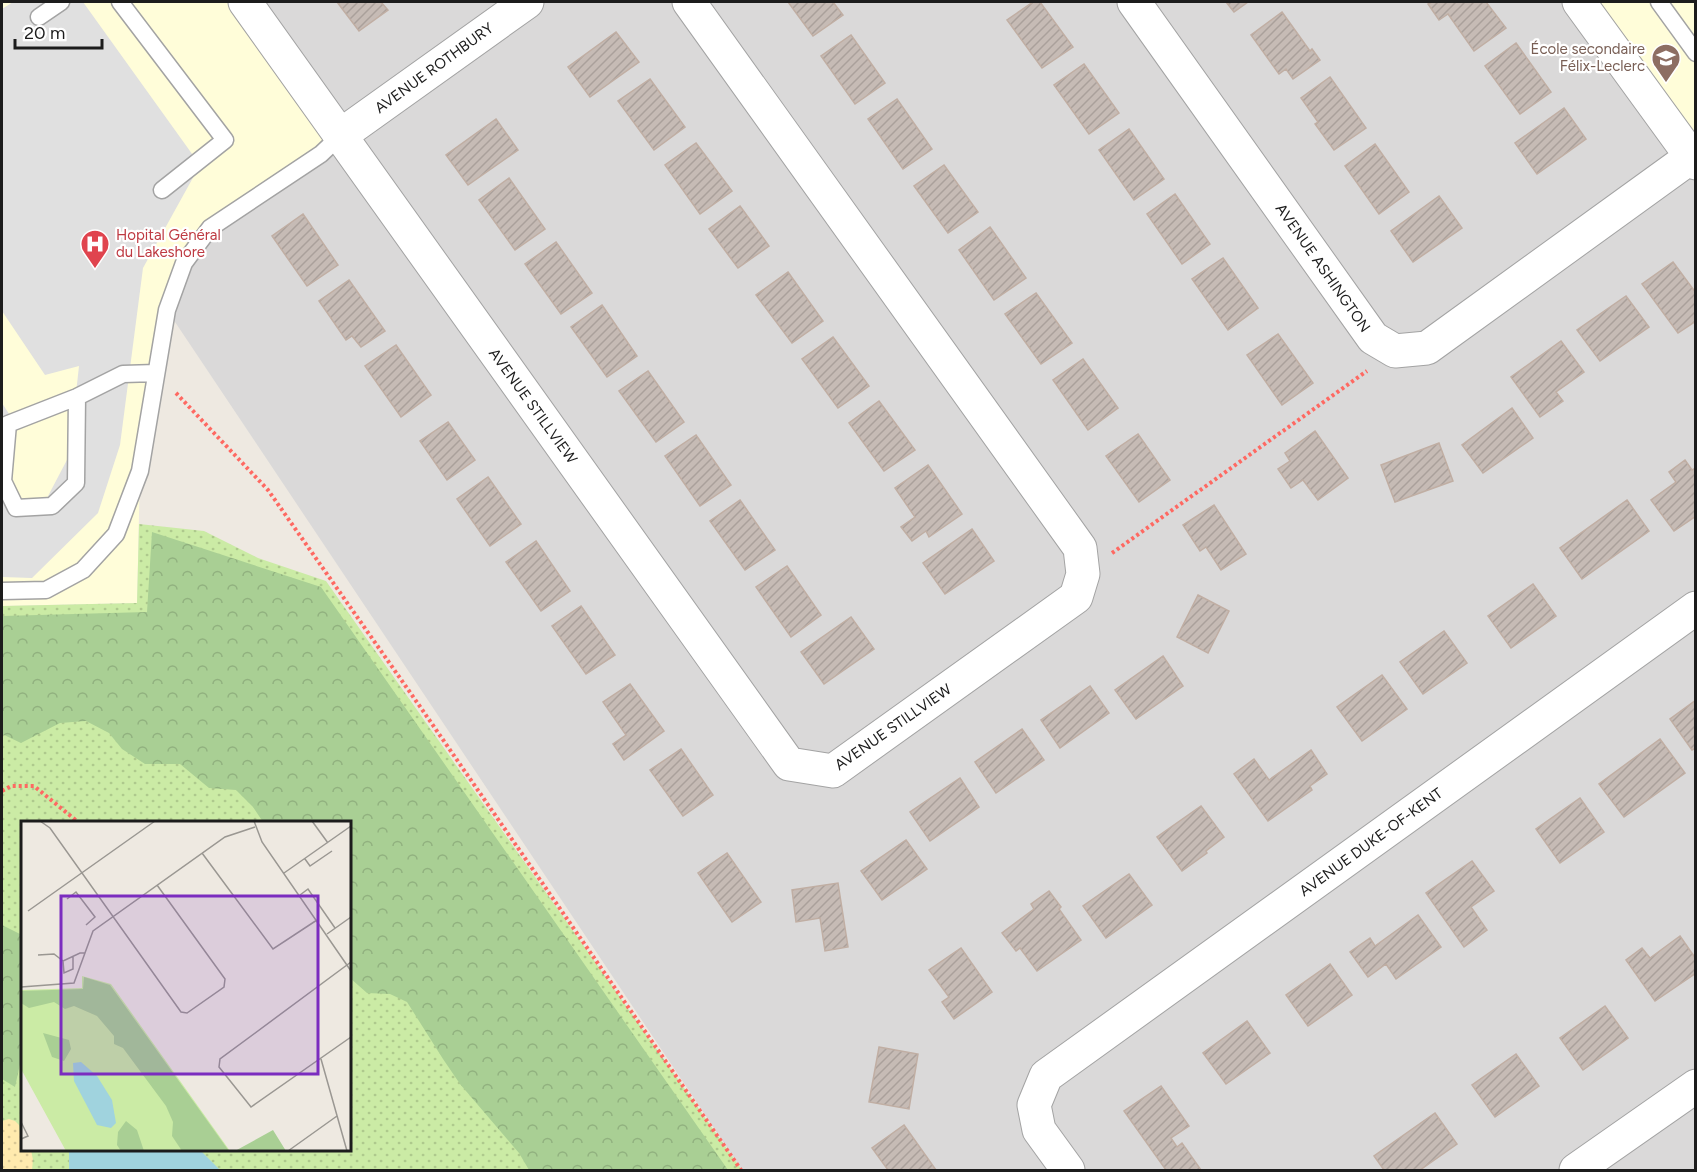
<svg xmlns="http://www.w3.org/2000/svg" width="1697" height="1172" viewBox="0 0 1697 1172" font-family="Figtree,sans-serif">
<defs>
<pattern id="grass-dots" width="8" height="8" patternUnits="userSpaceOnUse" patternTransform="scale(1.5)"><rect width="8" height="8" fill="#cbeba5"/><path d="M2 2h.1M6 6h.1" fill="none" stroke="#aec98d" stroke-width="1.8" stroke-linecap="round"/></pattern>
<pattern id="forest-crowns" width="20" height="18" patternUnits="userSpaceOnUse" patternTransform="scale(1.5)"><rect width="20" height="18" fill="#a9cf94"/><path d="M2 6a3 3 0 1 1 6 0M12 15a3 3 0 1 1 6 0" fill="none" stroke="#91b17f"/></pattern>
<pattern id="sand-dots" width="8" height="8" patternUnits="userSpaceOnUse" patternTransform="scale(1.5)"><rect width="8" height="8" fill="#ffeaae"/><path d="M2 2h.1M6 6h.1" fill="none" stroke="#dac895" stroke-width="1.8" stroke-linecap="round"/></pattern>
<pattern id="building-hatch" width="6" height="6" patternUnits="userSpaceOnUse" patternTransform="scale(1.5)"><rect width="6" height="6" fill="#c6bbb5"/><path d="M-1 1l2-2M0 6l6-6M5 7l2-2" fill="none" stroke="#aaa09b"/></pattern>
</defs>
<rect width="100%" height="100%" fill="#eee9e1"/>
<path fill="#dad9d9" d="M245,2h1450v1168h-953l-575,-860z"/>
<path fill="#fffdd9" d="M2,2h243l96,133 -131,93 -43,82 -27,161 -3,132 -135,3z
M1579,2h116v162z"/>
<path fill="url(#grass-dots)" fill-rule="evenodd" d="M139,524l65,7 54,27 68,23 416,589h-740v-564l135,-3zM22,822h328v328h-328z"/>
<path fill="url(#forest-crowns)" d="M152,532l169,55 407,583h-199l-10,-17 -59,-69 -17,-25 -36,-57 -17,-8 -23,-1 -17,-15v-51l2,-1 -2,-1v-103h-87l-10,-15 -17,-17 -27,-2 -29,-24h-35l-23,-15 -13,-16 -23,-12 -26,2 -39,20 -19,-9v-118l145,-4z
M2,925l20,10v125l-2,4 -5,23 -13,-8z"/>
<path fill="url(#sand-dots)" d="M9,1119l6,2 4,4 3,25h9l2,10 -1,10h-30v-49z"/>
<path fill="#e0e0e0" d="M13,2h70l117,163 -57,103 -23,177 -22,68 -66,65 -30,-1v-174l11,17 -1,92 35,-14 22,-42 10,-90 -34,9 -43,-64v-302z"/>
<path fill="#a0d3de" d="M69,1150h131l20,20h-151z"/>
<path fill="url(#building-hatch)" stroke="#c0aea3" stroke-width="1.5" d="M337,2h44l7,8 -29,21z
M788,2h45l10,13 -30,21z
M1033,2h7l33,45 -31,21 -35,-48z
M1226,2h22l-14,10z
M1432,2h54l20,26 -32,23 -26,-37 -9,6 -11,-16z
M1282,12l28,39 2,-2 8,11 -27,19 -7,-10 -7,5 -28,-39z
M616,32l23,30 -49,35 -22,-30z
M851,35l34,48 -30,21 -34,-48z
M1516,43l35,49 -31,22 -35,-48z
M1084,64l35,49 -30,21 -35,-49z
M1330,77l36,51 -32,22 -19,-26 3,-2 -17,-24z
M650,79l35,48 -31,23 -36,-49z
M897,99l35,50 -29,20 -35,-50z
M1564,108l22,31 -49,35 -22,-31z
M496,119l22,31 -50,35 -22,-30z
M1129,129l35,50 -30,21 -35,-50z
M696,143l36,48 -32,23 -35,-49z
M1375,144l34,48 -30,22 -34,-48z
M944,165l34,47 -30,21 -34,-47z
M509,178l36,51 -30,21 -36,-50z
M1175,194l35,50 -28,20 -35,-50z
M1439,196l23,32 -49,34 -22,-31z
M740,206l29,40 -31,22 -29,-39z
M303,214l35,51 -31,21 -35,-50z
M990,227l36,51 -32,22 -35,-50z
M556,242l36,51 -31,21 -36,-50z
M1223,258l35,50 -30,22 -36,-51z
M1673,262l23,31v28l-18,12 -36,-49z
M788,272l35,49 -31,22 -36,-48z
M349,280l36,51 -24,16 -9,-11 -6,4 -27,-39z
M1036,293l36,50 -31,21 -36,-50z
M1626,296l23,31 -49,34 -23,-31z
M602,305l35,51 -30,21 -36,-50z
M1278,334l35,49 -31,22 -35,-50z
M833,337l36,49 -31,22 -36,-49z
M1561,341l23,31 -28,20 7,9 -23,16 -29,-40z
M396,345l35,50 -30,22 -36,-51z
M1083,359l35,49 -30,22 -35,-50z
M648,371l36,51 -28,20 -37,-51z
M879,401l36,49 -31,21 -35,-48z
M1512,408l21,30 -50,35 -21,-28z
M448,422l27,38 -28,20 -27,-39z
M1315,431l33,47 -30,22 -15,-20 -12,8 -13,-19 12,-8 -5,-8z
M1138,434l32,46 -31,22 -33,-46z
M696,435l35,50 -31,21 -35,-50z
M1439,443l14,38 -58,21 -14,-37z
M1685,460l7,10 4,-2v48l-22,15 -23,-31 25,-18 -7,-10z
M928,465l34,49 -33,23 -3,-6 -14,10 -11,-14 14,-10 -20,-29z
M488,477l33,47 -31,22 -33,-47z
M740,500l35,50 -30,20 -35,-49z
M1627,500l22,31 -67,48 -22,-31z
M1214,505l32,49 -25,16 -15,-23 -6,4 -17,-26z
M972,529l22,32 -49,33 -22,-31z
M536,541l34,50 -29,20 -35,-49z
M787,566l34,49 -30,22 -35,-50z
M1533,584l23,32 -45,32 -23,-32z
M1198,595l31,16 -21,42 -31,-16z
M581,606l34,49 -29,19 -34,-48z
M851,617l23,32 -50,35 -23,-32z
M1444,631l23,32 -44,31 -23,-32z
M1163,656l20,30 -47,33 -21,-29z
M1382,675l25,34 -45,32 -25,-34z
M630,684l34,47 -40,29 -11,-16 13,-9 -23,-33z
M1090,686l19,27 -49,35 -19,-28z
M1696,700v48l-4,2 -22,-31z
M1022,729l22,31 -48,33 -21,-31z
M1660,739l25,34 -61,44 -25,-33z
M681,749l32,46 -30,21 -33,-46z
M1311,750l16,24 -17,12 2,4 -44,31 -34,-47 20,-15 15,21z
M960,778l19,29 -49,34 -20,-29z
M1580,798l24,34 -44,31 -24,-34z
M1201,806l23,31 -18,14 1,2 -25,18 -25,-34z
M906,840l21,29 -45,31 -21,-29z
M727,853l34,49 -29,20 -34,-49z
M1472,861l22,30 -23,16 16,23 -23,17 -38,-54z
M1129,874l23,31 -46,33 -23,-32z
M838,883l10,64 -23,4 -5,-33 -24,4 -4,-32z
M1049,891l12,16 -2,2 22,31 -44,31 -17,-23 -4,3 -14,-18 32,-24 -3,-5z
M1418,915l23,32 -45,32 -10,-15 -18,13 -18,-25 20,-14 5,8z
M1680,936l16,23v14l-41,28 -29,-41 16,-12 8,10z
M961,948l31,44 -38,27 -12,-17 7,-5 -20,-27z
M1330,964l22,31 -44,31 -22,-31z
M1605,1006l23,32 -45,32 -23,-32z
M1247,1021l23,32 -44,31 -23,-31z
M879,1047l39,7 -9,55 -40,-7z
M1516,1054l23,32 -44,31 -23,-32z
M1161,1086l28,40 -18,12 6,9 5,-4 19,27h-35l-42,-59z
M1435,1113l22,31 -37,26h-36l-10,-14z
M904,1125l32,45h-48l-16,-22z"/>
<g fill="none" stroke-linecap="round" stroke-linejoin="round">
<g stroke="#a3a3a3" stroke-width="19">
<path id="lane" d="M120,2l105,138 -63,50
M1659,2l37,51
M39,17l22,-15
M77,397l-1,86 -24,23 -36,2 -13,-27 5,-57 69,-27 46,-23 33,-1
M2,591l44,-1 37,-20 33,-36 24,-63 27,-161 17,-47 26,-35 111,-74 20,-19"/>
</g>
<g stroke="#a3a3a3" stroke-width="35">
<path id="street" d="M245,2l544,762 44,7 243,-174 7,-23 -3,-26 -391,-546
M1134,2l239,336 22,13 32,-3 264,-191
M1579,2l117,161
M341,135l186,-133
M1068,1170l-29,-40 -5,-25 12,-29 650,-468
M1576,1170l120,-84"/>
</g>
<path stroke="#fe6962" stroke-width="4" stroke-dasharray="3 3" stroke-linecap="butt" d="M176,393l92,97 153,218 320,462
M1112,553l255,-182
M2,791l9,-5h23l44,36h4"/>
<use href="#lane" stroke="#fff" stroke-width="16"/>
<use href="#street" stroke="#fff" stroke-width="33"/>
</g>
<defs>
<g id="school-pin" transform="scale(1.5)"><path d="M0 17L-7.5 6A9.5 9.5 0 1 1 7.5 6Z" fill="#8d6e63" stroke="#fff"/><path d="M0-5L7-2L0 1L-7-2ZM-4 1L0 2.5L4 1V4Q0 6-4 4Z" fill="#fff"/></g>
<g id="hospital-pin" transform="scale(1.5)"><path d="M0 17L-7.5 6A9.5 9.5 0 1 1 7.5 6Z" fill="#e0444e" stroke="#fff"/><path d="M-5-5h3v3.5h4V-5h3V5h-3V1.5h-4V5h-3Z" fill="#fff"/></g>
</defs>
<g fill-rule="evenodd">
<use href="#school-pin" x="1666" y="58"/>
<use href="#hospital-pin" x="95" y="244"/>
</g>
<g text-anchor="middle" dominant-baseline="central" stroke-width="4.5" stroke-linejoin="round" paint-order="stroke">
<g font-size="15" fill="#785e54" stroke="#fff" text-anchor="end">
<text x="1645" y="49">École secondaire<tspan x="1645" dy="17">Félix-Leclerc</tspan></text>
</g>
<g font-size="15" fill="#1c1c1c" stroke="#fff">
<text transform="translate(434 68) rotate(-36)">AVENUE ROTHBURY</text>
<text transform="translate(1323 268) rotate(55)">AVENUE ASHINGTON</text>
<text transform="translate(533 406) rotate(54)">AVENUE STILLVIEW</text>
<text transform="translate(893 727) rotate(-35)">AVENUE STILLVIEW</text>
<text transform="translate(1371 842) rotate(-36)">AVENUE DUKE-OF-KENT</text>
</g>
<g font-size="15" fill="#be3a42" stroke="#fff" text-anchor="start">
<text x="116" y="235">Hopital Général<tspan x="116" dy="17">du Lakeshore</tspan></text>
</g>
</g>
<g transform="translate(21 821)">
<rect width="330" height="330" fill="#eee9e1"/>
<path d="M61,155l29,8 119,167h-164l-45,-82v-79l61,-2z" fill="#cbeba5"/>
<path d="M63,156l26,8 119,166h-47l-10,-15 1,-14 -7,-16 -43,-58 -9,-4v-8l-17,-20 -23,-10 -9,3 -11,-7 -25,6 -8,-5v-12l62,-2zM22,212l26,7 2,9 -7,12 -12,-4zM105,300l11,9 7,21h-23l-4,-6 1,-13zM252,309l13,21h-51z" fill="#a9cf94"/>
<path d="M60,241l16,14 15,24 4,23 -5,5 -14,-3 -23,-44 -1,-18z" fill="#a0d3de"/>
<path fill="none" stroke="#9a9792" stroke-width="1.5" d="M19,0l10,7 131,184 6,1 37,-26 1,-8 -68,-94M233,0l8,21 89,129M291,0l16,22M181,32l71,96 44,-29M284,38l5,7 22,-15M263,52l67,-47M279,74l8,-6 27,39M46,78l9,-7 19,25 -9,8M7,90l127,-90M306,113l24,-17M17,134l16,-1 9,7M52,135v13l-9,4 -1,-12 17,-8h5M330,141l-131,97 -1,8 32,40 100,-70M0,166l53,-4 19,-52 132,-94 30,-10M300,238l26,92M0,301l7,14 -7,3M267,330l49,-35"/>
<path fill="#7b2cbf" fill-opacity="0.15" stroke="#7b2cbf" stroke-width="3" d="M40,75h257v178h-257z"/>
<rect width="330" height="330" fill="none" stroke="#1c1c1c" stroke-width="3"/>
</g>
<rect width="1697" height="1172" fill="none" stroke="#1c1c1c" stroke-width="6"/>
<path d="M15 39v9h87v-9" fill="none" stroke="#1c1c1c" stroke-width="3"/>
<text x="24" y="39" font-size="18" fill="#1c1c1c" stroke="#ffffff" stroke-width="4.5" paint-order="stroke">20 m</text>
</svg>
